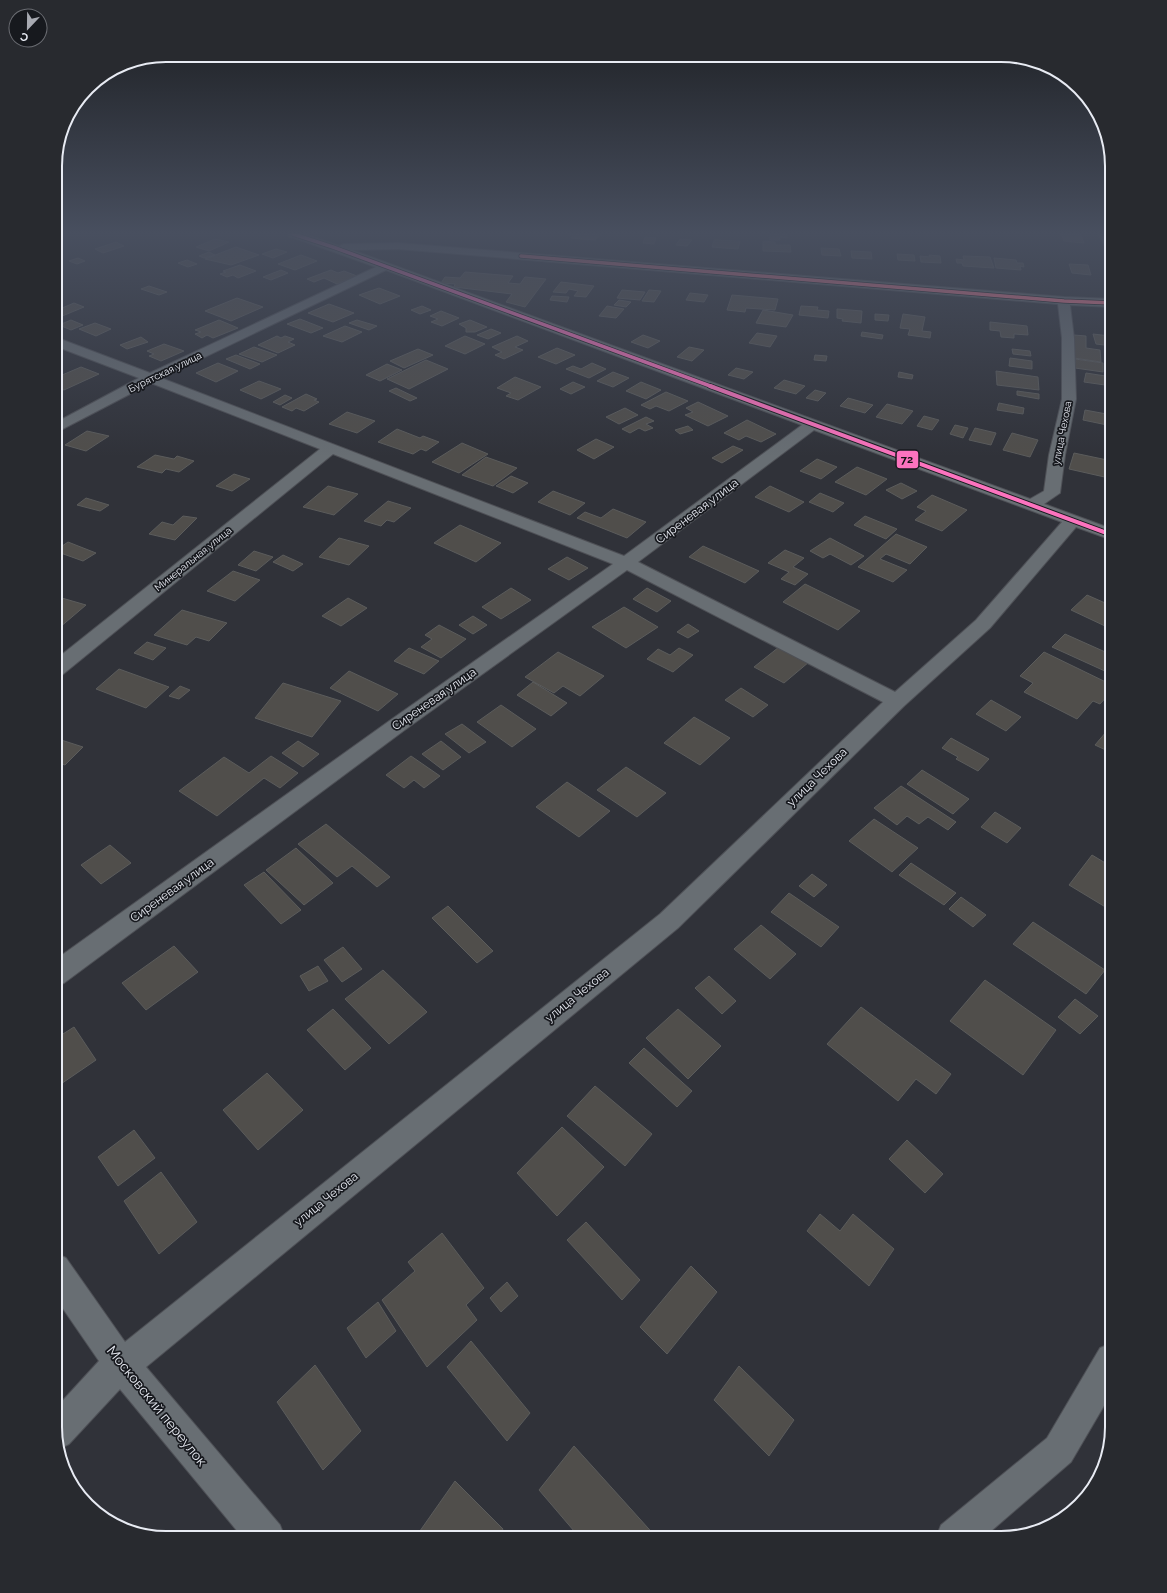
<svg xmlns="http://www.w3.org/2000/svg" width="1167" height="1593" viewBox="0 0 1167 1593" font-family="Raleway,sans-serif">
<rect width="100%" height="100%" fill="#303239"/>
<path fill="#504e4b" stroke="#5b5c5c" d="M570,234h30l-5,6 -24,-2 3,-3z
M770,234h17v4l-7,-1v3h-10z
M1061,234l20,1 3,8 -20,-2z
M645,237l11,1 -2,6 -11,-1z
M215,239l14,3 -20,9 -13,-4z
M680,239l12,1 -5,6 -11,-1z
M714,240l26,1 -2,8 -26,-2z
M763,241l12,1v3h15l1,7 -28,-1z
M116,242l8,4 -21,7 -8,-4z
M236,247l23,8 -28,10 -26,-6z
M821,248l18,1 2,7 -19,-1z
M276,249l11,3 -14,6 -11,-4z
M851,251l20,1 1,7 -20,-1z
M209,252l6,3 -11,3 -5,-2z
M897,254l17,1 1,6 -17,-1z
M301,255l16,6 -22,9 -17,-6z
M929,255l11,1 1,7 -20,-1 -1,-6 10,1z
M963,256l27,1 4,11 -31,-2 -1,-3h-5l-1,-4 8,1z
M78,258l7,3 -8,3 -8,-3z
M994,258l22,2 1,3h6l1,4 -4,-1 1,4 -25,-2z
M187,260l10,4 -9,3 -10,-4z
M1069,264l19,1 3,10 -19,-2z
M240,265l16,6 -18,7 -5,-3 -6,2 -7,-3 6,-2 -3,-1z
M281,270l7,3 -17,7 -8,-3z
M331,270l7,3 6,-2 13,5 -20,8 -13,-6 -10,4 -7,-3z
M465,272l48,4 -5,7 12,1 5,-7 21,2 -21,28 -19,-5 6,-8 -58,-7 1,-3 -14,-1 4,-6 15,1z
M561,282l33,4 -8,11 -12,-1 4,-5 -9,-2 -3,4 -13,-1z
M149,286l18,6 -8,3 -18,-6z
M379,288l21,8 -20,8 -21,-9z
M622,290l23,2 -5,8 -23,-2z
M649,290l12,1 -7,11 -12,-1z
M690,293l18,2 -4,7 -18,-2z
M732,295l46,4 -3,11 -29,-2 -1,4 -18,-2z
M552,296l17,1 -2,5 -17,-2z
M237,298l26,9 -32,14 -26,-10z
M619,300l12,2 -5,5 -12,-2z
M74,303l10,4 -29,12v-8z
M329,304l25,9 -21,9 -25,-9z
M422,306l9,4 -11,4 -9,-4z
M607,306l17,3 -8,9 -17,-2z
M801,306l17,1 -1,3 12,1 -1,7 -29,-3z
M837,309l25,2 -1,12 -19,-2 1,-2 -6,-1z
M763,310l30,5 -7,12 -30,-4z
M441,311l18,7 -17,8 -11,-4 7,-3 -8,-3z
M875,314l14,1 -1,6 -13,-1z
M903,314l22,3 -3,14 9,1 -1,6 -22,-3 2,-6 -10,-1z
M300,319l23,9 -12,5 -24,-9z
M71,320l12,5 -12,5 -12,-5z
M219,320l19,8 -25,10 -6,-3 -5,3 -7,-4 6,-2 -6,-2z
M357,320l20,6 -8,4 -20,-7z
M470,320l17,7 -12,5h-9v-4l-7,-4z
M990,322l37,4 1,9 -14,-1v4l-13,-1 -1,-6 -10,-1z
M95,323l16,6 -15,7 -17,-7z
M345,326l17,6 -20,10 -19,-6z
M491,329l10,4 -13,6 -11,-4z
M862,332l21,3 -1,4 -21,-3z
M757,333l20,3 -7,11 -21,-4z
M1093,334l17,2 2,10 -16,-2z
M643,335l17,6 -12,7 -17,-6z
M1074,335l12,1v12l14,2 1,12 -27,-4z
M277,336l4,2 4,-2 9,3 -6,3 7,3 -17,8 -20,-8z
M465,336l20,8 -20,10 -20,-8z
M517,336l11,5 -13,6 8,3 -19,9 -9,-4 7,-3 -10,-5z
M141,337l7,5 -21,7 -7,-4z
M164,344l20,7 -23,10 -12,-5 5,-2 -7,-3z
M254,347l23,8 -15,7 -23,-8z
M689,347l15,3 -12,11 -15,-4z
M557,348l18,7 -19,9 -18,-7z
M418,349l15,6 -29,13 -14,-7z
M1012,349l18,2 1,5 -18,-2z
M236,355l24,9 -10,5 -24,-10z
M815,355l12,1 -1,5 -12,-1z
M1010,358l22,3v8l-23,-3z
M1075,359l28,4v9l-28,-4z
M426,360l22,9 -39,20 -22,-10z
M218,363l20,8 -22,11 -20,-9z
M592,363l14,6 -17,9 -23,-9 7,-3 8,3z
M387,364l15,6 -22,11 -14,-6z
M81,367l18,7 -35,16 -9,-4v-8z
M736,368l17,4 -9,7 -16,-4z
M996,371l42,6 1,13 -42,-5z
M613,372l16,6 -16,9 -16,-6z
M899,372l14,3 -1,4 -14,-2z
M1086,373l26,4v9l-28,-4z
M515,377l26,10 -23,13 -12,-4 5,-3 -14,-5z
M784,380l21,6 -9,8 -22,-6z
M259,381l22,8 -20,10 -21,-9z
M573,382l12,5 -14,7 -11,-5z
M641,382l20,8 -15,9 -20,-8z
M396,388l21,10 -7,3 -21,-10z
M815,390l11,3 -8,8 -12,-3z
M1017,391l22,3v5l-22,-4z
M666,392l22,9 -19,10 -13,-5 -6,3 -9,-4z
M306,394l11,5 -3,1 5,2 -15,9 -8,-3 -4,3 -10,-4z
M285,395l7,3 -12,7 -7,-3z
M848,398l25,7 -8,8 -25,-7z
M698,402l30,14 -20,10 -23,-11 8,-3 -7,-4z
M999,403l25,5 -1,6 -26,-4z
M887,404l26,7 -11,13 -26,-7z
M625,408l13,7 -19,9 -13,-7z
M1085,410l27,5v11l-29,-6z
M347,412l28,9 -18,12 -28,-9z
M924,416l15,4 -7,10 -15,-4z
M646,417l8,4 -8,3 7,4 -8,3 -6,-3 -9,5 -8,-4z
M747,420l29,14 -15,8 -15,-6 -7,4 -15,-7z
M955,425l13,3 -5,10 -13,-4z
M688,426l5,4 -13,4 -5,-4z
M975,428l21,5 -5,12 -22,-5z
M397,429l23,9 3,-2 16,6 -13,9 -5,-2 -8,5 -35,-12z
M87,431l22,5 -23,15 -21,-6z
M1012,433l26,7 -8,17 -27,-7z
M596,439l18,8 -20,12 -17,-9z
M462,443l26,11 -29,19 -27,-11z
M733,446l10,4 -21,13 -10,-5z
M1074,453l38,8 -3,17 -40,-9z
M155,455l19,4 3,-3 17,5 -15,11 -13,-3 -4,4 -25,-6z
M486,457l31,11 -24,18 -31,-11z
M817,459l20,8 -16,12 -21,-8z
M857,467l30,12 -21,16 -31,-13z
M234,474l16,5 -18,12 -16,-5z
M511,476l17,7 -15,10 -17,-7z
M901,483l16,8 -15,8 -16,-9z
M328,486l30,8 -24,21 -31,-8z
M770,486l34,16 -15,10 -34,-15z
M553,491l32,12 -15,12 -32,-13z
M820,493l24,10 -11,9 -24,-10z
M932,495l35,15 -25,21 -27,-11 11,-9 -9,-4z
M86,498l23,7 -9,6 -23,-6z
M388,501l23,7 -17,14 -7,-2 -6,6 -17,-5z
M613,509l33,13 -19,16 -50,-20 8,-6 16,6z
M183,516l14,2 -22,22 -26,-6 13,-12 11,3z
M865,516l32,13 -11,10 -32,-14z
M460,525l41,18 -25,19 -42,-19z
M896,534l31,13 -17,17 -24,-10 -6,5 27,11 -14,12 -35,-15z
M339,538l30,8 -20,19 -30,-8z
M830,538l34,18 -13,9 -21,-11 -7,4 -13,-7z
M68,542l28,11 -13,8 -28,-10z
M703,546l56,25 -14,12 -56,-26z
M785,550l19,8 -11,9 15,7 -13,11 -14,-6 8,-7 -21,-9z
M254,551l19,6 -17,14 -18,-6z
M283,555l20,9 -10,7 -20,-9z
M567,557l21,11 -19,12 -21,-11z
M233,571l27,9 -25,21 -28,-10z
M805,584l55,27 -22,19 -55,-28z
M511,588l20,12 -30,19 -19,-12z
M647,588l24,13 -14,11 -24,-13z
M1087,595l25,11v13l-7,7 -34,-16z
M55,596l31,9 -27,23 -4,-1z
M348,598l19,10 -26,18 -19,-10z
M624,607l34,20 -32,21 -34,-21z
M182,610l45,13 -18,18 -13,-4 -9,8 -33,-10z
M473,616l14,9 -14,9 -14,-9z
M688,624l11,7 -11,7 -11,-6z
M439,625l27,14 -25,19 -20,-11 11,-8 -7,-4z
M1065,634l47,21v11l-5,6 -55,-25z
M147,642l19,6 -13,12 -19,-7z
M779,647l30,15 -25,21 -30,-16z
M409,648l30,13 -15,13 -30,-13z
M679,648l14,7 -20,17 -26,-13 11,-10 12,6z
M558,652l46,24 -24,20 -17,-10 -9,7 -29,-16z
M1044,652l68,33v6l-12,13 -7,-3 -16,18 -53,-27 9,-9 -13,-7z
M119,669l50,18 -23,21 -50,-19z
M349,671l49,23 -20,17 -48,-23z
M533,682l34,21 -16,13 -34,-21z
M283,683l58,18 -29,36 -57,-19z
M180,686l10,4 -11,9 -10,-3z
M741,688l27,17 -15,12 -28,-17z
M991,700l30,17 -15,14 -30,-17z
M501,705l35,24 -24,18 -35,-25z
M694,717l36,21 -30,27 -36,-22z
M462,724l24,18 -17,11 -24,-19z
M1112,725v28l-17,-8z
M55,738l28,9 -18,18 -10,-3z
M951,738l38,21 -11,12 -22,-12 2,-2 -16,-9z
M298,741l21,13 -16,13 -21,-14z
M441,741l20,16 -18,13 -21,-16z
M271,756l27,17 -18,15 -16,-10 -47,38 -38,-25 45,-34 25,16z
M411,756l29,20 -16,12 -10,-8 -10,8 -18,-13z
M626,767l40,26 -29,24 -40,-27z
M922,770l47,29 -16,15 -46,-30z
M567,782l43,29 -31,26 -43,-30z
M901,786l55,36 -8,8 -20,-13 -9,7 -12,-8 -10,9 -23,-17z
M995,812l26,16 -14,15 -26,-16z
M874,819l44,29 -26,24 -43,-31z
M326,824l64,53 -13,10 -25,-21 -15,11 -39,-33z
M110,845l21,18 -30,21 -20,-19z
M296,848l37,35 -29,22 -38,-35z
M1092,855l20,12v44l-43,-26z
M911,863l45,30 -12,12 -45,-30z
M264,872l37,38 -20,14 -37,-39z
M812,874l15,11 -13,12 -15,-11z
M789,893l50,34 -18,20 -50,-35z
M961,897l25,18 -13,12 -24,-18z
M448,906l45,45 -16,12 -45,-45z
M1033,922l72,48 -19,24 -73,-50z
M761,925l35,29 -26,25 -36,-30z
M174,946l24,26 -52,38 -24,-27z
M343,947l19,22 -20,13 -18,-22z
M318,966l10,15 -19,10 -9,-15z
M383,970l44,42 -38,32 -44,-45z
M709,976l27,25 -14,13 -27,-26z
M985,980l71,50 -33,45 -73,-54z
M1075,999l23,17 -18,18 -22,-17z
M861,1007l90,67 -15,20 -20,-15 -18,22 -71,-57z
M333,1009l38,39 -26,22 -38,-40z
M678,1009l43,37 -33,33 -42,-41z
M74,1027l22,33 -41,28v-49z
M644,1048l48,43 -15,16 -48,-44z
M267,1073l36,37 -45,40 -35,-40z
M595,1086l57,48 -27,32 -58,-50z
M562,1127l42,40 -47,49 -40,-43z
M134,1130l21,28 -37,28 -20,-29z
M907,1140l36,34 -18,19 -36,-34z
M161,1172l36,50 -38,32 -35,-53z
M820,1214l20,17 13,-17 41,35 -25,37 -62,-55z
M586,1222l54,58 -18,20 -55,-60z
M442,1233l42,55 -18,17 11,15 -50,47 -45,-67 33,-29 -7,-9z
M691,1266l26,26 -50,62 -27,-27z
M507,1282l11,14 -17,16 -11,-14z
M378,1302l18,29 -30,27 -19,-30z
M471,1341l59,72 -23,28 -60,-74z
M315,1365l46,66 -38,39 -46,-68z
M739,1366l55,54 -25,36 -55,-56z
M574,1446l47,52 36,40h-77l-41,-48z
M455,1481l48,48 -5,9h-83z"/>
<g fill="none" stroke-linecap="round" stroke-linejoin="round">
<g stroke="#4e5056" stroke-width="2">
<path id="minor" d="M288,234h16l35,12 5,-2 54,-1 666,54 48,2v8l-42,-2 4,33 2,61 -11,56 -5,38 -16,11 68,25v11l-36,-13 -86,101 -86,78 -226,222 -532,439 134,158 5,13h-42l-123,-149 -51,55 -8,4 -6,-21v-18l44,-48 -44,-64v-44l11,5 59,84 535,-428 223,-212 -256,-132 -221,159 -342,254 -9,3v-26l337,-241 221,-155 -280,-110 -271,221 -7,1v-16l265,-211 -169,-66 -96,50v-10l84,-45 -84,-32v-9l95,36 226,-106 -87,-31zM398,249l660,55 4,34v61l-13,56 -5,36 -14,8 -678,-249zM386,270l416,155 -178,131 -463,-178zM814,430l248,92 -86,98 -81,72 -257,-130z
M1099,234h10l3,6v14l-5,-3z
M1112,1343v49l-41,70 -88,76h-47l5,-13 106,-87 53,-90z"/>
</g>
<use href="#minor" fill="#686e73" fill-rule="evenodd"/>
<g stroke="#17191e" stroke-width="5">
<path id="bus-1-far1" d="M293,234l40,13 380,140"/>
</g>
<g stroke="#17191e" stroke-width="6">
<path id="bus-1" d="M710,386l402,149"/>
</g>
<g stroke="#17191e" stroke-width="5">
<path id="bus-2" d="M521,256l543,45 48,2"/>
</g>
<use href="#bus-1-far1" stroke="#fc73be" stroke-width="3.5"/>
<use href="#bus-1" stroke="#fc73be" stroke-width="4"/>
<use href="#bus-2" stroke="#fe7a93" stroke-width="3.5"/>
</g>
<linearGradient id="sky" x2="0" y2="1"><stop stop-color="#1a1c1f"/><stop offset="0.51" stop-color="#484f5f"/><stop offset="1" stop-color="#484f5f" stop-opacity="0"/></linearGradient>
<rect width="1167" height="457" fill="url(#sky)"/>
<g text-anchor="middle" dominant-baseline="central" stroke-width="3.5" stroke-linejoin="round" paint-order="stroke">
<g font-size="10" fill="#e8ebf3" stroke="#17191e">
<text transform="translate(165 372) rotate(-26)">Бурятская улица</text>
<text transform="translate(1062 433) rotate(-79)">улица Чехова</text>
<text transform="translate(193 559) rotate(-39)">Минеральная улица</text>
</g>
<g font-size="12" fill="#e8ebf3" stroke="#17191e">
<text transform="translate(697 511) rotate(-37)">Сиреневая улица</text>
<text transform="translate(434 699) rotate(-35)">Сиреневая улица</text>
<text transform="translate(817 777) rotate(-44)">улица Чехова</text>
<text transform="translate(172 890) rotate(-36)">Сиреневая улица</text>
<text transform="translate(577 995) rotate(-39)">улица Чехова</text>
<text transform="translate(326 1199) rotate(-39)">улица Чехова</text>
</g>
<g font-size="14" fill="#e8ebf3" stroke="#17191e">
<text transform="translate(157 1406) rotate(51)">Московский переулок</text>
</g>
</g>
<path d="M0 0H1167V1593H0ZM166 62H1001A104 104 0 0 1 1105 166V1427A104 104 0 0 1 1001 1531H166A104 104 0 0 1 62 1427V166A104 104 0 0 1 166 62Z" fill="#282a2f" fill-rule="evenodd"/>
<path fill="none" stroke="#e8ebf3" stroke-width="2" d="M166 62H1001A104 104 0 0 1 1105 166V1427A104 104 0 0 1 1001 1531H166A104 104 0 0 1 62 1427V166A104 104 0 0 1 166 62Z"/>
<rect stroke="#17191e" stroke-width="1.5" x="896" y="450" width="23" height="19" rx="4" fill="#fc73be"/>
<g font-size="11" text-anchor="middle" font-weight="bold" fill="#111">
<text x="907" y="463">72</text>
</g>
<g transform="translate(28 28) rotate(202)"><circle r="19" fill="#17191e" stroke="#6b6d73"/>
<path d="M0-3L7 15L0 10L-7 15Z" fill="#a8aab2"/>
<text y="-6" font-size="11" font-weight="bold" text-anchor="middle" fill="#e8ebf3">С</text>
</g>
</svg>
